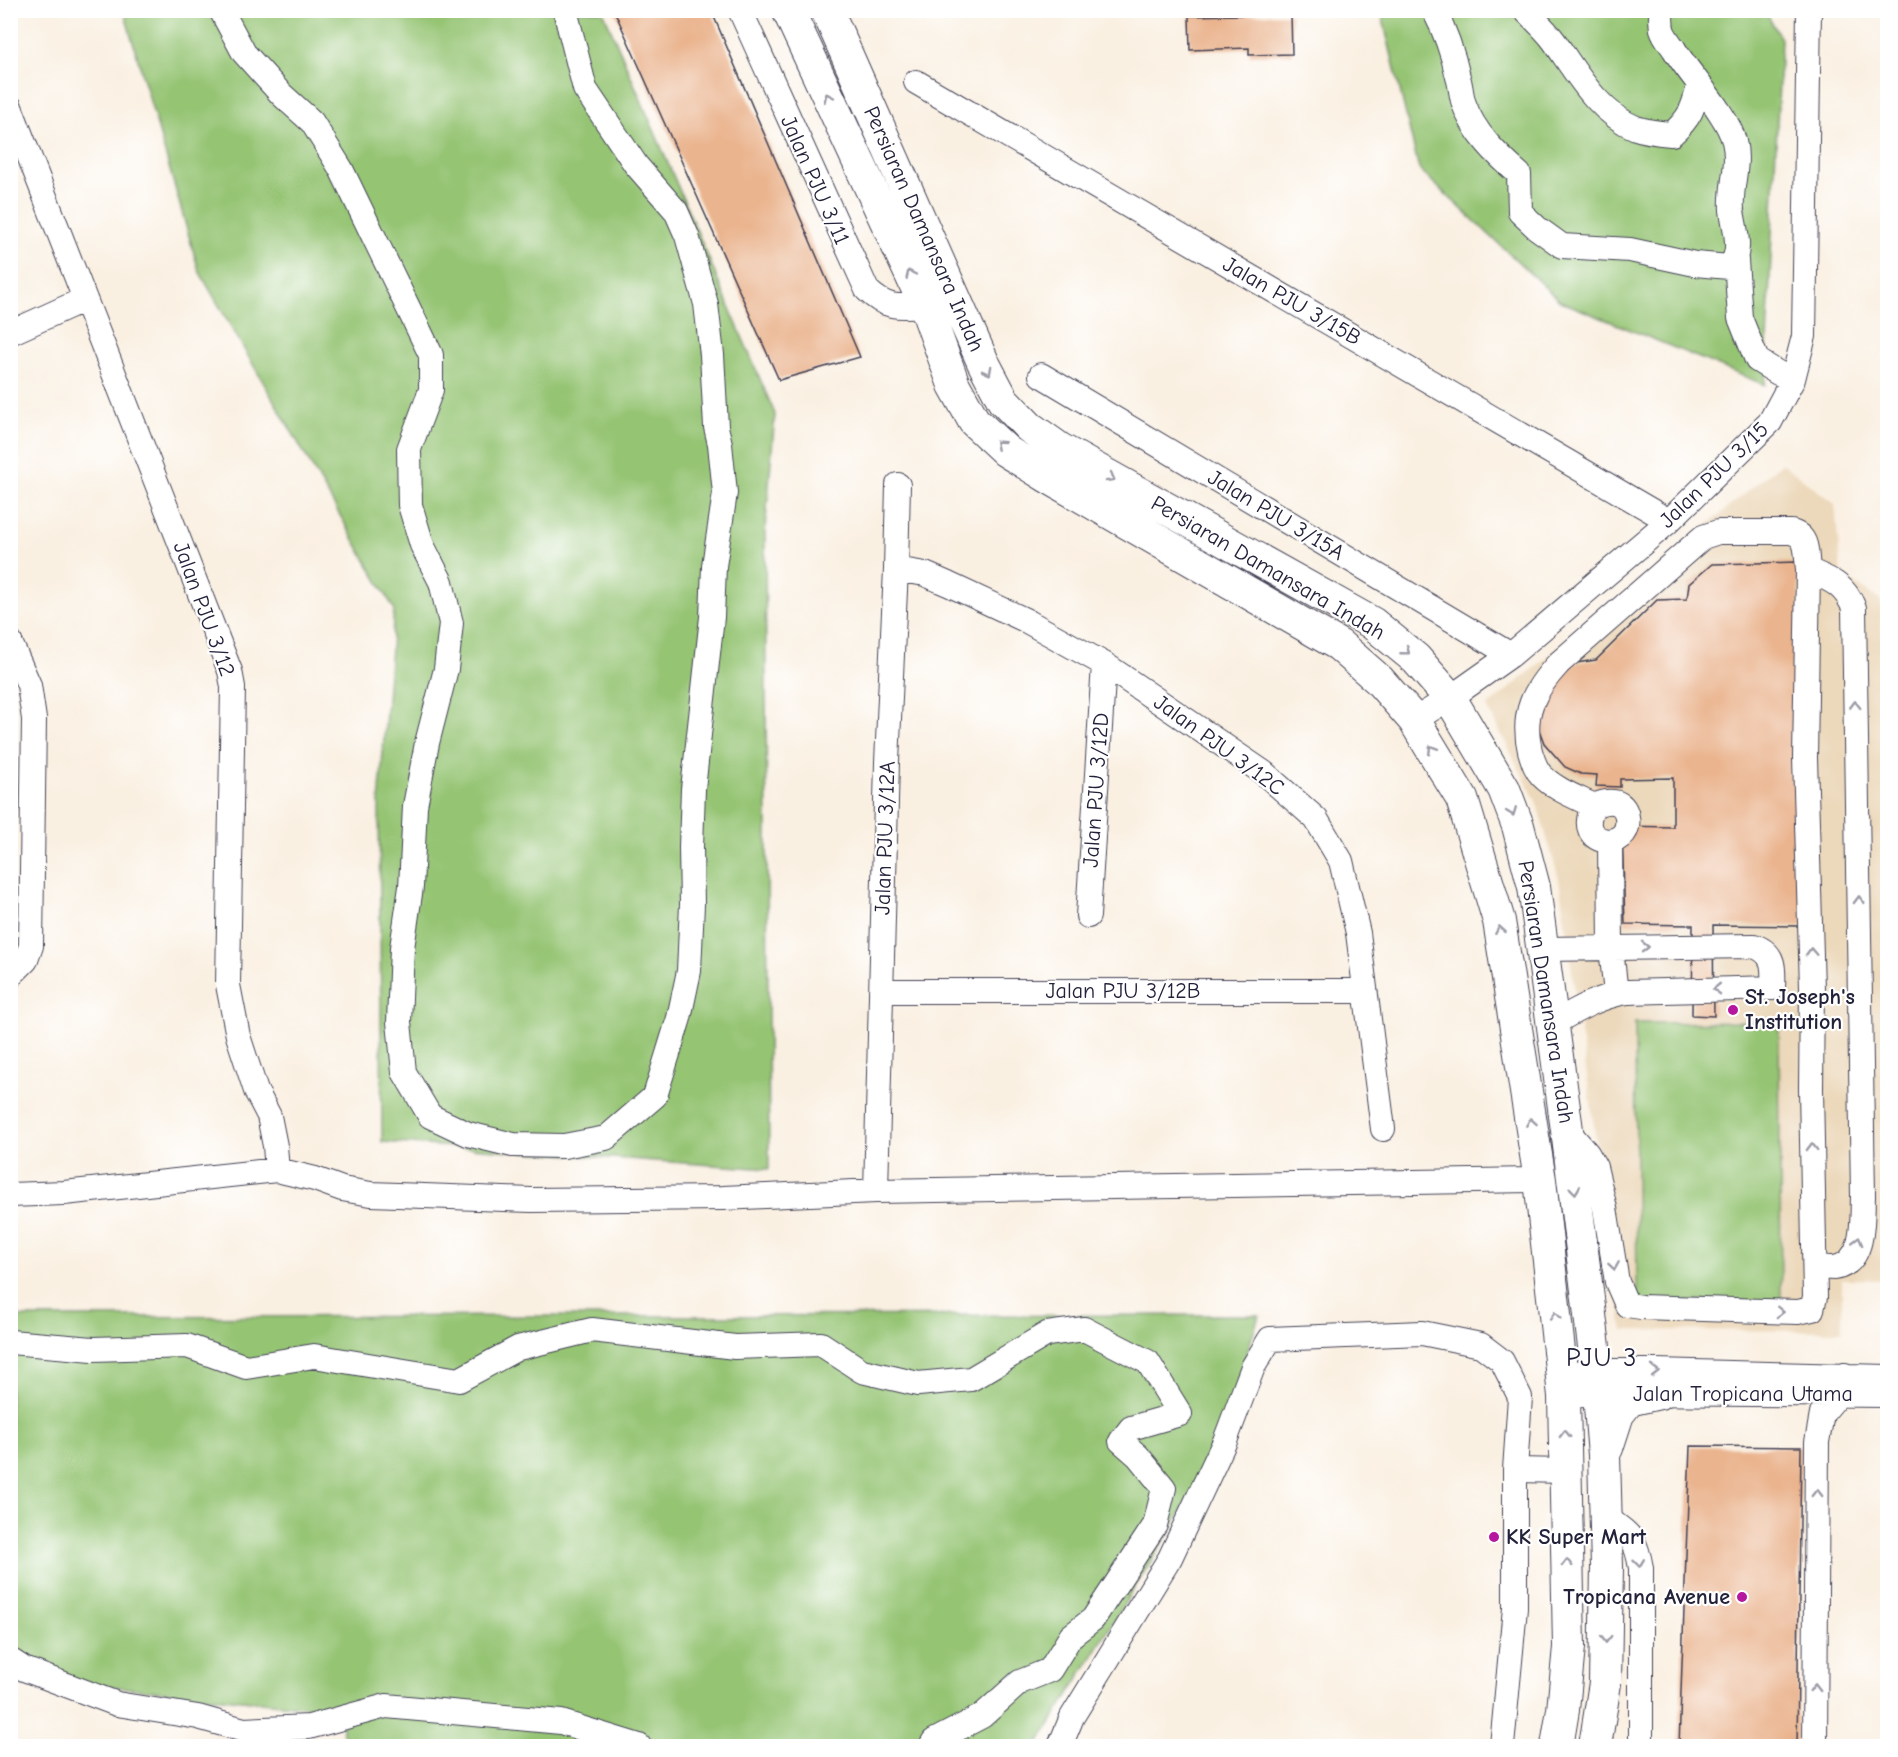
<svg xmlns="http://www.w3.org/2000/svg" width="1898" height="1757" viewBox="0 0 1898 1757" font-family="'Comic Neue',sans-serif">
<rect width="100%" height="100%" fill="#fff"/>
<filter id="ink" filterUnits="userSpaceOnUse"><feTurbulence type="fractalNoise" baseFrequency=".0167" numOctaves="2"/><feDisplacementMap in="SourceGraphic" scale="12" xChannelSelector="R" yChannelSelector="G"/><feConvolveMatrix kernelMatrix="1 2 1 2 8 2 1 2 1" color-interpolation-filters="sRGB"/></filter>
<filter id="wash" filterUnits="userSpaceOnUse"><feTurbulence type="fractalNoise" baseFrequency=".008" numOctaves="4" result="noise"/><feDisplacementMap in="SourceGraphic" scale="24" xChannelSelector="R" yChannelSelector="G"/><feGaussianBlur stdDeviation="1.35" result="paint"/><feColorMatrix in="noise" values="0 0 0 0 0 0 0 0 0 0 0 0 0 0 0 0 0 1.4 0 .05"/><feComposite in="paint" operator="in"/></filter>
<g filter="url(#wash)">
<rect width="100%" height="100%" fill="#faf0e2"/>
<path fill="#ecd8ba" d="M1782,463l53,41 6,70 40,27 7,195 -1,484 -45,-1v52l-219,-1 -64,-451 -23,-78 -49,-94z"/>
<path fill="#95c473" stroke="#5c7357" stroke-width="1.5" d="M124,11h479l172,403 -10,118 4,637 -387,-27 -3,-339 15,-194 -195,-338z
M1381,11h384l16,28 -16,346 -205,-84 -141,-132z
M1779,1022l2,279 -144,1 -2,-279z
M1259,1315l-44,142 -178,289h-692l-6,-36 -328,-34 -1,-359z"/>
<g id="blocks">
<path fill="#eab48e" d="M614,10h97l149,347 -81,23z
M1291,14l1,40 -43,1v-7l-59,2 -1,-34z
M1798,562l5,364 -90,-1 1,91 -22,-1 1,-90 -68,-1 -3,-98 51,1v-49l-53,1v8l-24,-1 1,-11 -16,-1 -16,-7 -21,-24 -7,-19 4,-25 35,-36 20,-3 61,-60 30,-1 2,-15 23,-20z
M1690,1446l111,1 -4,299h-118z"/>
</g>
</g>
<g filter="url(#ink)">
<use href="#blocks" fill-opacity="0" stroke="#424154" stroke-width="1.5"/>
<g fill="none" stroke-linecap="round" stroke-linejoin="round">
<g stroke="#424154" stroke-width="26">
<path id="minor" d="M221,10l23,43 38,42 30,27 29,47 90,186v35l-22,59 1,56 12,40 19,37 10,41 -5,46 -19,74 -12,63 -4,81 -9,61 -3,74 5,50 26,44 38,18 45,11 51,1 42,-8 49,-42 24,-78 10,-47 3,-67 -1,-57 2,-58 19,-172 2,-51 11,-73 -5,-49 -4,-17 -4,-72 -6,-51 -19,-68 -11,-25 -40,-46 -51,-76 -20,-79
M740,10l127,280c19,19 32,17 58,15
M1434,10c11,21 19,44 24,67 3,9 3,19 6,27 10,29 33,51 55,70l1,38 17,16 25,18 68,4 65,14 34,3c15,-15 5,-39 3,-57 -2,-25 8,-44 2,-69 -8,-29 -44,-65 -60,-92 -4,-6 -10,-13 -12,-20 -1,-6 -1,-13 -1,-19
M1525,10c10,10 21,20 29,31 22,31 44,72 82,87 11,4 24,5 36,6 18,-16 21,-25 27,-48
M916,82l753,439
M10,107l220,564 3,16 -5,298 10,51 18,55 13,25 6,30 2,24
M1736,260l4,58 17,42 21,13 15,6
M10,333l75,-34
M1041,375l470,280
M896,569l29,5 23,10 77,36 79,44 160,109 52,46 25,42 17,72 25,196
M1808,570c23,10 36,14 46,38l9,588c-1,24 3,67 -29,72 -6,0 -13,-1 -19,-2
M10,642l19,43 5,34 -3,227 -5,14 -16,16
M1414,720l36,-22 61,-43 158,-134 101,-99 23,-43 11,-43 5,-326
M1610,842l1,106 5,46
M1088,916l16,-252
M1543,949l211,-3c21,7 20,22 19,42l-145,4c-27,4 -50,17 -74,31
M881,991h484
M1567,1130l20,23 8,14 10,41 12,74 10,23 14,2 157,5 14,-3 3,-12 -4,-208 1,-101 -7,-230 3,-188c-2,-16 1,-34 -17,-38h-73l-15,5 -144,126c-25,27 -38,50 -29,88 3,9 5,18 12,25 14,14 34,21 52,30 13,-6 30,-8 33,11 6,36 -56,30 -33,-11
M876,1191l11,-429 9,-193 2,-84
M10,1195l54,-2 213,-23 38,9 27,10 29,5 160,6 192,-2 153,-7 664,-11
M10,1342l83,7 94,-3 59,21 68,-11 145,24 59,-32 74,-18 143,17 86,-3 41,27 56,13 53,-5 76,-45 37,-5 64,33 32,52 -49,14 -10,13 17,15 26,32 -9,37 -62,94 -22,17 -21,34 -30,12 -38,34 -48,25 -3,5
M1562,1374l35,-3h59l232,6
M1564,1396l63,-3 261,2
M1515,1470l50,1
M1607,1518c24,18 29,20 34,50v178
M10,1660l14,9 93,35 81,13 46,13 65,-3 77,-21 175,16 78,24
M1060,1746l12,-29 98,-159 55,-117 28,-74 17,-28 152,-6 59,12 21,16 18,36 -5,73v138l-13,138
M1815,1746l2,-304 5,-28 16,-19 7,-20"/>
</g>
<g stroke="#424154" stroke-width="34">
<path id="major" d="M788,10l137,295 29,80 20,36 32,30 42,26 291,168 40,35 35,40 48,79 37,122 41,259 24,216 5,251 -6,63 -6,36
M827,10l156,352 20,38 26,27 31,22 312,174 44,36 34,39 54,91 14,37 16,61 33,243 30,241 7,84 3,112 -2,116 -10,63
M1607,1448l11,-34 11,-14 31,-7"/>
</g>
<use href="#minor" stroke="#fff" stroke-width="24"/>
<use href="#major" stroke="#fff" stroke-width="32"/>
</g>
<defs><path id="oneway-chevron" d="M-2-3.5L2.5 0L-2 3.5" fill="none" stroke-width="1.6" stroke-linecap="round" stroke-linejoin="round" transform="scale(1.5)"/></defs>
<g stroke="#9c9ca7">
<use href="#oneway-chevron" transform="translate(828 97) rotate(-115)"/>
<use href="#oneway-chevron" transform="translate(910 274) rotate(-115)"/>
<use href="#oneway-chevron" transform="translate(988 371) rotate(62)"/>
<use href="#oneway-chevron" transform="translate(999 444) rotate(-138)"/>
<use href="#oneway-chevron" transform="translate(1111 478) rotate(29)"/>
<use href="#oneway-chevron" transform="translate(1406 651) rotate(39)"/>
<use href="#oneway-chevron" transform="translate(1855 705) rotate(-91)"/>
<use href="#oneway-chevron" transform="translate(1432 749) rotate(-122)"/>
<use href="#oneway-chevron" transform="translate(1512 812) rotate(69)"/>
<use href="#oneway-chevron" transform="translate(1859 900) rotate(-91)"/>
<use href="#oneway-chevron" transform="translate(1500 930) rotate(-100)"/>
<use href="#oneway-chevron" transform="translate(1645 947)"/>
<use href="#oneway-chevron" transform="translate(1811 952) rotate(-92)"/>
<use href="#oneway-chevron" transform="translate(1717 989) rotate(179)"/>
<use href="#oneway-chevron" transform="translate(1531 1122) rotate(-99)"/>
<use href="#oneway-chevron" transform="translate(1812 1147) rotate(-91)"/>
<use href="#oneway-chevron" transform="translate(1575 1190) rotate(83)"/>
<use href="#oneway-chevron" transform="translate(1858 1241) rotate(-74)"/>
<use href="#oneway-chevron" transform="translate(1614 1266) rotate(81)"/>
<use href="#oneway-chevron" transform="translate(1780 1312) rotate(2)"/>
<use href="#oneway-chevron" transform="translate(1555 1316) rotate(-96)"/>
<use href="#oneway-chevron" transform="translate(1655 1371)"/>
<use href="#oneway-chevron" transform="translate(1565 1434) rotate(-91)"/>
<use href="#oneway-chevron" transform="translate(1817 1493) rotate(-90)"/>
<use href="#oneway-chevron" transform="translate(1567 1563) rotate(-91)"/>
<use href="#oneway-chevron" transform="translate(1639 1563) rotate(83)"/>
<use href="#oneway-chevron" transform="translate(1606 1639) rotate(91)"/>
<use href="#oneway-chevron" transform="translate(1815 1688) rotate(-90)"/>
</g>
</g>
<g fill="#b5179e" stroke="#fff" stroke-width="2">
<circle cx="1733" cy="1010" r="6"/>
<circle cx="1494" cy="1537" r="6"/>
<circle cx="1742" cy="1597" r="6"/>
</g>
<g text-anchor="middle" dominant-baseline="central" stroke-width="4.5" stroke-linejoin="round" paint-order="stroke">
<g font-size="22" fill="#22223b" stroke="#fff">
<text transform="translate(815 180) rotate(66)">Jalan PJU 3/11</text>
<text transform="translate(924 229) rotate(66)">Persiaran Damansara Indah</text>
<text transform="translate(1292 301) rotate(30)">Jalan PJU 3/15B</text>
<text transform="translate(1714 475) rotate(-44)">Jalan PJU 3/15</text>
<text transform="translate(1276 515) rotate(31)">Jalan PJU 3/15A</text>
<text transform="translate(1268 568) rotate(30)">Persiaran Damansara Indah</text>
<text transform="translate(204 609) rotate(70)">Jalan PJU 3/12</text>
<text transform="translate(1219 745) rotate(36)">Jalan PJU 3/12C</text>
<text transform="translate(1096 790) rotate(-86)">Jalan PJU 3/12D</text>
<text transform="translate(885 838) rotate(-88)">Jalan PJU 3/12A</text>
<text x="1123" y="991">Jalan PJU 3/12B</text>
<text transform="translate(1546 992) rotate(81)">Persiaran Damansara Indah</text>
<text x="1743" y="1394">Jalan Tropicana Utama</text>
</g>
<g font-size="22" font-weight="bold" fill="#22223b" stroke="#fff" text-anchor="start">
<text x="1745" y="997">St. Joseph's<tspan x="1745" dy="25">Institution</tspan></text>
<text x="1506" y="1537">KK Super Mart</text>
<text x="1730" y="1597" text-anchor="end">Tropicana Avenue</text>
</g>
<g font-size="26" letter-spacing="1.5" fill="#22223b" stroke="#fff">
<text x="1602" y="1358">PJU 3</text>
</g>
</g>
<rect width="1898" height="1757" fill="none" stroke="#fff" stroke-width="36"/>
</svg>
